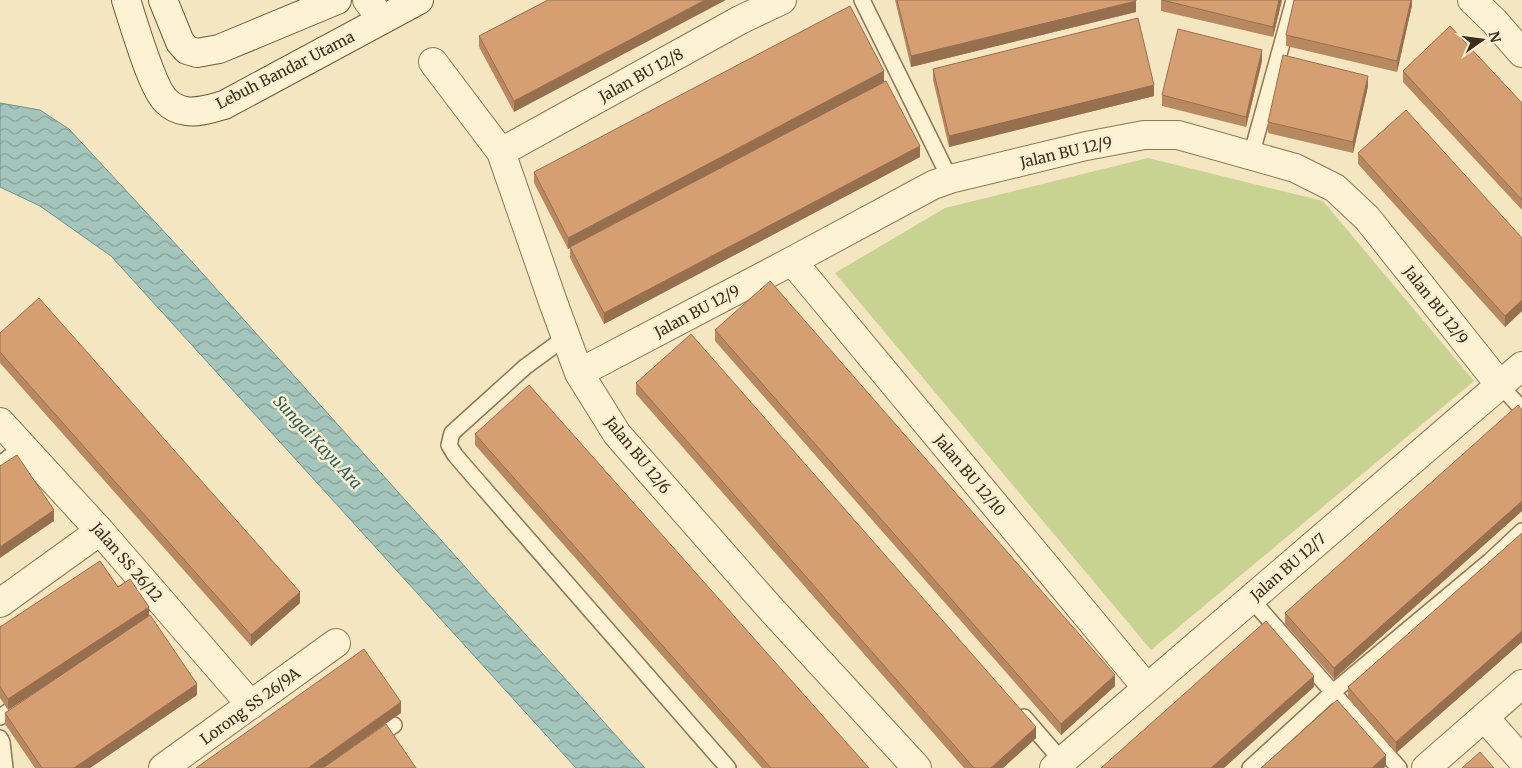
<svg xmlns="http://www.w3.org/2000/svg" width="1522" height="768" viewBox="0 0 1522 768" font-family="Merriweather,serif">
<defs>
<pattern id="water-waves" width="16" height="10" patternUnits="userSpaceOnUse" patternTransform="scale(1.25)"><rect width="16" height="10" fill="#a3c5bc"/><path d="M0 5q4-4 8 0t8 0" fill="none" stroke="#86a098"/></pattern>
</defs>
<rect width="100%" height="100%" fill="#f3e6c0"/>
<path fill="#c8d392" d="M1148,158l175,43 151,180 -323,269 -316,-377 110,-65z"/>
<path fill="url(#water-waves)" stroke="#69948b" d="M0,103l40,7 29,19 125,135 451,504h-69l-465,-512 -71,-50 -40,-19z"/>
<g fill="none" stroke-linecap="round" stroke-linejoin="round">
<g stroke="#8f7655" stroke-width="18">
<path id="lane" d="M862,0l88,179
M1251,156l43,-156
M566,337l-41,30 -73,66 -3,12 6,10 12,14 261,299
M1500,385l22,24
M0,464l23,-17
M1251,599l148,169
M0,717l21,-14
M1024,717l38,44
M0,738l2,4 3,26
M372,740l22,-15
M1250,768l83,-76 157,-131 32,-30"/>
</g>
<g stroke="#8f7655" stroke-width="30">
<path id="street" d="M367,0l15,19
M1472,0l22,21 28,32
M433,62l68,90 52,150 26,71 38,61 153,174 147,160
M501,152l239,-132 42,-20
M792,261l355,427
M579,373l213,-112 141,-76 17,-6 136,-33 58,-11h34l117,33 40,20 32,30 133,167
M0,422l100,109 151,174
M0,603l100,-72
M1484,717l38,43
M163,768l173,-125
M1054,768l468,-402
M1426,768l96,-84"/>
</g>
<g stroke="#705739" stroke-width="30">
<path id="secondary" d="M126,0c7,21 26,88 40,101 5,5 13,9 20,10 13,2 27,-3 38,-6l195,-105
M163,0l17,42 7,8 10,3 22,-4 118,-49"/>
</g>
<use href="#lane" stroke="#fdf2d4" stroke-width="15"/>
<use href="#street" stroke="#fdf2d4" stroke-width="28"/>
<use href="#secondary" stroke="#fdf2d4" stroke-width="28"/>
</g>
<path fill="#b88961" d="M548,0l-34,112 -35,-65v-11z
M895,0h241v12l-225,55z
M1161,0h121l-9,37 -112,-26z
M1412,0v5l-15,67 -111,-26v-11z
M1262,61l-16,66 -84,-21v-11z
M933,69l221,27 -205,51 -16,-67z
M1403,71l119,32v107l-119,-128z
M884,82l36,75 -316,167 -34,-66v-10l-2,1 -34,-66v-11z
M1368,86l-15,67 -85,-20v-11z
M1358,153l164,85v73l-17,16 -147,-163z
M715,330l400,356 -54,49 -346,-394z
M0,333l300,270 -49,43 -251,-283z
M636,383l400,355 -33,30h-39l-328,-374z
M1522,410v101l-188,168 -49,-55v-11z
M475,434l394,334h-107l-287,-323z
M1522,533v109l-126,111 -48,-55v-11z
M118,587l31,28 48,80 -107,73h-55l-30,-44v-11l65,-44 -62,41 -8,-12v-71z"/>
<path fill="#966f4f" d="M705,0h21l-212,112v-11z
M1279,0h3l-9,37v-10z
M1411,0h1v5l-15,67v-11z
M1136,1v11l-225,55v-11z
M1262,50v11l-16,66v-10z
M884,71v11l-316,167v-11z
M1368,76v10l-15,67v-11z
M1154,85v11l-205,51v-11z
M920,146v11l-316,167v-11z
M1522,300v11l-17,16v-11z
M1522,501v10l-188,168v-11z
M54,510v11l-54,37v-11z
M300,592v11l-49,43v-11z
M149,607v11l-141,92v-11z
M1522,631v11l-126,111v-11z
M1115,675v11l-54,49v-11z
M1314,676v11l-90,81h-13z
M197,684v11l-107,73h-16z
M401,702v11l-78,55h-15z
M1036,727v11l-33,30h-12z
M1386,755v11l-2,2h-12z"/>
<path fill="#d69f71" stroke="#966f4f" d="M548,0h157l-191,101 -35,-65z
M897,0h239v1l-225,55z
M1162,0h117l-6,27z
M1294,0h117l-14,61 -111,-26z
M850,6l34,65 -316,167 -34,-66z
M1138,18l16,67 -205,51 -16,-67z
M1450,26l72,77v97l-119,-129z
M1178,29l84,21 -16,67 -84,-22z
M1283,55l85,21 -15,66 -85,-20z
M886,81l34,65 -316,167 -34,-66z
M1406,110l116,128v62l-17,16 -147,-163z
M770,281l345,394 -54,49 -346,-394z
M39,298l261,294 -49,43 -251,-283v-19z
M691,334l345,393 -45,41h-17l-338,-385z
M529,385l340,383h-98l-296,-334z
M1518,405l4,5v91l-188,167 -49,-55z
M17,455l37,55 -54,37v-81z
M1522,533v98l-126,111 -48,-55z
M100,561l18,26 12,-8 19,28 -141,92 -8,-12v-60z
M150,615l47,69 -123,84h-32l-37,-55z
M1266,621l48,55 -103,92h-110z
M364,649l37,53 -93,66h-112z
M1337,700l49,55 -14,13h-111z
M386,724l30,44h-93z
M1480,752l14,16h-32z"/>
<g text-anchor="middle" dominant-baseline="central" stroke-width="5" stroke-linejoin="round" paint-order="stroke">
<g font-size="15" fill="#3c2d1c" stroke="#faefd1">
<text transform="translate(285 70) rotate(-27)">Lebuh Bandar Utama</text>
<text transform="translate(641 75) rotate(-29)">Jalan BU 12/8</text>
<text transform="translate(1066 152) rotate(-13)">Jalan BU 12/9</text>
<text transform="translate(1436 305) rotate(52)">Jalan BU 12/9</text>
<text transform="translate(697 311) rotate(-28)">Jalan BU 12/9</text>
<text transform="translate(638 455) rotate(51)">Jalan BU 12/6</text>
<text transform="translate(970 475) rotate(50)">Jalan BU 12/10</text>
<text transform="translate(127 562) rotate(49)">Jalan SS 26/12</text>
<text transform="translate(1288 567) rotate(-41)">Jalan BU 12/7</text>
<text transform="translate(250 706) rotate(-36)">Lorong SS 26/9A</text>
</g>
<g font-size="16" font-style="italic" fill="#295e5d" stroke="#faefd1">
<text transform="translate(318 442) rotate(47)">Sungai Kayu Ara</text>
</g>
</g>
<g transform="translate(1482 40) rotate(76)" stroke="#faefd1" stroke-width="4" paint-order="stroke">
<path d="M0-4L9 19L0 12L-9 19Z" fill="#3c2d1c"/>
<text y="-8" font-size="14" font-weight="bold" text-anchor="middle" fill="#3c2d1c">N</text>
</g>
</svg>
